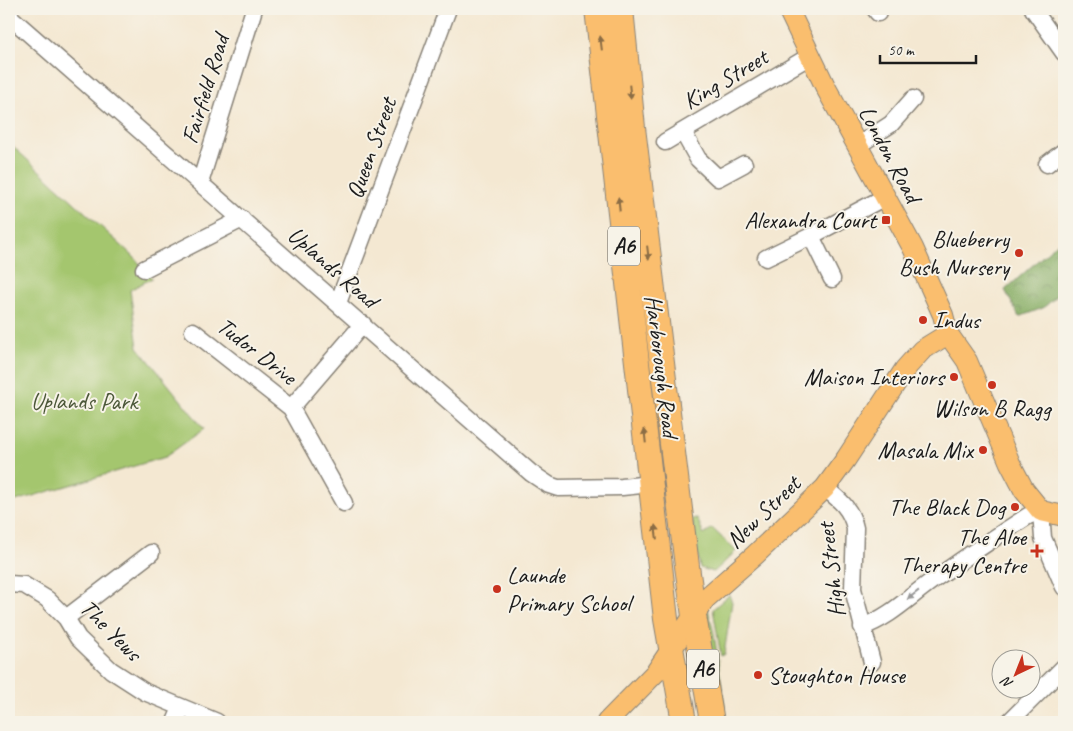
<svg xmlns="http://www.w3.org/2000/svg" width="1073" height="731" viewBox="0 0 1073 731" font-family="Caveat,sans-serif">
<defs>
<pattern id="forest-crowns" width="20" height="18" patternUnits="userSpaceOnUse" patternTransform="scale(1.25)"><rect width="20" height="18" fill="#83ab61"/><path d="M2 6a3 3 0 1 1 6 0M12 15a3 3 0 1 1 6 0" fill="none" stroke="#6a8a4f"/></pattern>
</defs>
<rect width="100%" height="100%" fill="#f7f3e8"/>
<filter id="ink" filterUnits="userSpaceOnUse"><feTurbulence type="fractalNoise" baseFrequency=".02" numOctaves="2"/><feDisplacementMap in="SourceGraphic" scale="10" xChannelSelector="R" yChannelSelector="G"/><feConvolveMatrix kernelMatrix="1 2 1 2 8 2 1 2 1" color-interpolation-filters="sRGB"/></filter>
<filter id="wash" filterUnits="userSpaceOnUse"><feTurbulence type="fractalNoise" baseFrequency=".0096" numOctaves="4" result="noise"/><feDisplacementMap in="SourceGraphic" scale="20" xChannelSelector="R" yChannelSelector="G"/><feGaussianBlur stdDeviation="1.12" result="paint"/><feColorMatrix in="noise" values="0 0 0 0 0 0 0 0 0 0 0 0 0 0 0 0 0 1.4 0 .05"/><feComposite in="paint" operator="in"/></filter>
<g filter="url(#wash)">
<rect width="100%" height="100%" fill="#f4e8d2"/>
<path fill="#a4c66e" stroke="#607145" d="M9,143l124,113 19,22 -22,12 8,57 66,82 -39,28 -156,46z
M697,518l7,17 8,-7 24,23 -22,21 -14,-4 -8,-49z
M729,595l3,7 -8,52 -3,2 -8,-47z
M708,609l6,25 11,75 -10,1 -13,-83z"/>
<path fill="url(#forest-crowns)" stroke="#50643e" d="M1064,237v53l-21,18 -24,9 -14,-27z"/>
</g>
<g filter="url(#ink)">
<g fill="none" stroke-linecap="round" stroke-linejoin="round">
<g stroke="#888277" stroke-width="19">
<path id="minor" d="M875,9l3,4
M1033,9l31,44
M9,16l522,457 18,12 9,3 64,-1 29,-3
M683,132l15,27 20,19 26,-14
M665,142l145,-86
M857,146l34,-22 22,-25
M1047,164l17,-13
M200,183l54,-174
M766,258l45,-22
M144,269l98,-50
M832,279l-21,-43 74,-39
M338,303l110,-294
M193,331l98,77 53,95
M291,408l72,-84
M825,488c15,12 26,21 30,40l-2,61 19,73
M9,584l15,1 23,14 19,19 12,20 33,32 34,22 72,30
M66,618l85,-65
M862,627c29,-10 49,-32 74,-49 30,-21 61,-42 92,-62l13,-5 2,27 21,49
M175,722l6,-14
M1009,722l55,-55"/>
</g>
<g stroke="#888277" stroke-width="22">
<path id="major" d="M788,9l38,79 87,160 30,67 5,19 19,27 43,102 14,27 17,21 23,5
M607,722l49,-50 49,-73 50,-44 70,-67 21,-29 59,-90 17,-19 26,-16"/>
</g>
<g stroke="#888277" stroke-width="26">
<path id="highway" d="M597,9l69,610 18,103
M621,9l12,119 54,438 7,50 18,106"/>
</g>
<use href="#minor" stroke="#fff" stroke-width="16"/>
<use href="#major" stroke="#fabe6e" stroke-width="20"/>
<use href="#highway" stroke="#fabe6e" stroke-width="24"/>
</g>
<defs><path id="oneway-solid" d="M-6-.8H1V-3.2L6.5 0L1 3.2V.8H-6Z" transform="scale(1.25)"/></defs>
<g fill="#8b6d45">
<use href="#oneway-solid" transform="translate(601 43) rotate(-97)"/>
<use href="#oneway-solid" transform="translate(630 92) rotate(84)"/>
<use href="#oneway-solid" transform="translate(619 204) rotate(-96)"/>
<use href="#oneway-solid" transform="translate(648 253) rotate(83)"/>
<use href="#oneway-solid" transform="translate(645 436) rotate(-96)"/>
<use href="#oneway-solid" transform="translate(656 532) rotate(-97)"/>
</g>
<use fill="#999" href="#oneway-solid" transform="translate(913 595) rotate(142)"/>
</g>
<g fill="#c8321e" stroke="#f7f3e8" stroke-width="2">
<rect x="881" y="215" width="10" height="10" rx="2.5"/>
<circle cx="1019" cy="253" r="5"/>
<circle cx="923" cy="320" r="5"/>
<circle cx="954" cy="377" r="5"/>
<circle cx="992" cy="385" r="5"/>
<circle cx="983" cy="450" r="5"/>
<circle cx="1015" cy="507" r="5"/>
<path d="M1034.5 543.5h5v5h5v5h-5v5h-5v-5h-5v-5h5z"/>
<circle cx="497" cy="589" r="5"/>
<circle cx="758" cy="675" r="5"/>
</g>
<g text-anchor="middle" dominant-baseline="central" stroke-width="4" stroke-linejoin="round" paint-order="stroke">
<g fill="#f7f3e8" stroke="#5e5c59" stroke-width="1">
<rect x="608" y="226.5" width="32" height="39" rx="4"/>
<rect x="687" y="649.5" width="32" height="39" rx="4"/>
</g>
<g font-size="22" font-weight="bold" fill="#1c1c1c">
<text x="624" y="246">A6</text>
<text x="703" y="669">A6</text>
</g>
<g font-size="24" fill="#1c1c1c" stroke="#f7f3e8">
<text transform="translate(725 79) rotate(-31)">King Street</text>
<text transform="translate(205 89) rotate(-73)">Fairfield Road</text>
<text transform="translate(371 148) rotate(-70)">Queen Street</text>
<text transform="translate(890 154) rotate(62)">London Road</text>
<text transform="translate(333 267) rotate(41)">Uplands Road</text>
<text transform="translate(257 351) rotate(38)">Tudor Drive</text>
<text transform="translate(662 366) rotate(83)">Harborough Road</text>
<text transform="translate(763 512) rotate(-44)">New Street</text>
<text transform="translate(831 570) rotate(-97)">High Street</text>
<text transform="translate(111 630) rotate(45)">The Yews</text>
</g>
<g font-size="24" fill="#1c1c1c" stroke="#f7f3e8" text-anchor="end">
<text x="876" y="220">Alexandra Court</text>
<text x="1009" y="239">Blueberry<tspan x="1009" dy="28">Bush Nursery</tspan></text>
<text x="933" y="320" text-anchor="start">Indus</text>
<text x="944" y="377">Maison Interiors</text>
<text x="992" y="408" text-anchor="middle">Wilson B Ragg</text>
<text x="973" y="450">Masala Mix</text>
<text x="1005" y="507">The Black Dog</text>
<text x="1026" y="537">The Aloe<tspan x="1026" dy="28">Therapy Centre</tspan></text>
<text x="507" y="575" text-anchor="start">Launde<tspan x="507" dy="28">Primary School</tspan></text>
<text x="768" y="675" text-anchor="start">Stoughton House</text>
</g>
<g font-size="24" fill="#4c5839" stroke="#f7f3e8">
<text x="84" y="401">Uplands Park</text>
</g>
</g>
<rect width="1073" height="731" fill="none" stroke="#f7f3e8" stroke-width="30"/>
<g transform="translate(1016 674) rotate(223)"><circle r="24" fill="#f7f3e8" stroke="#9f9d96"/>
<path d="M0-4L9 19L0 12L-9 19Z" fill="#c8321e"/>
<text y="-8" font-size="14" font-weight="bold" text-anchor="middle" fill="#1c1c1c">N</text>
</g>
<path d="M880 55v8h96v-8" fill="none" stroke="#1c1c1c" stroke-width="2.5"/>
<text x="888" y="55" font-size="15" fill="#1c1c1c" stroke="#f7f3e8" stroke-width="4" paint-order="stroke">50 m</text>
</svg>
